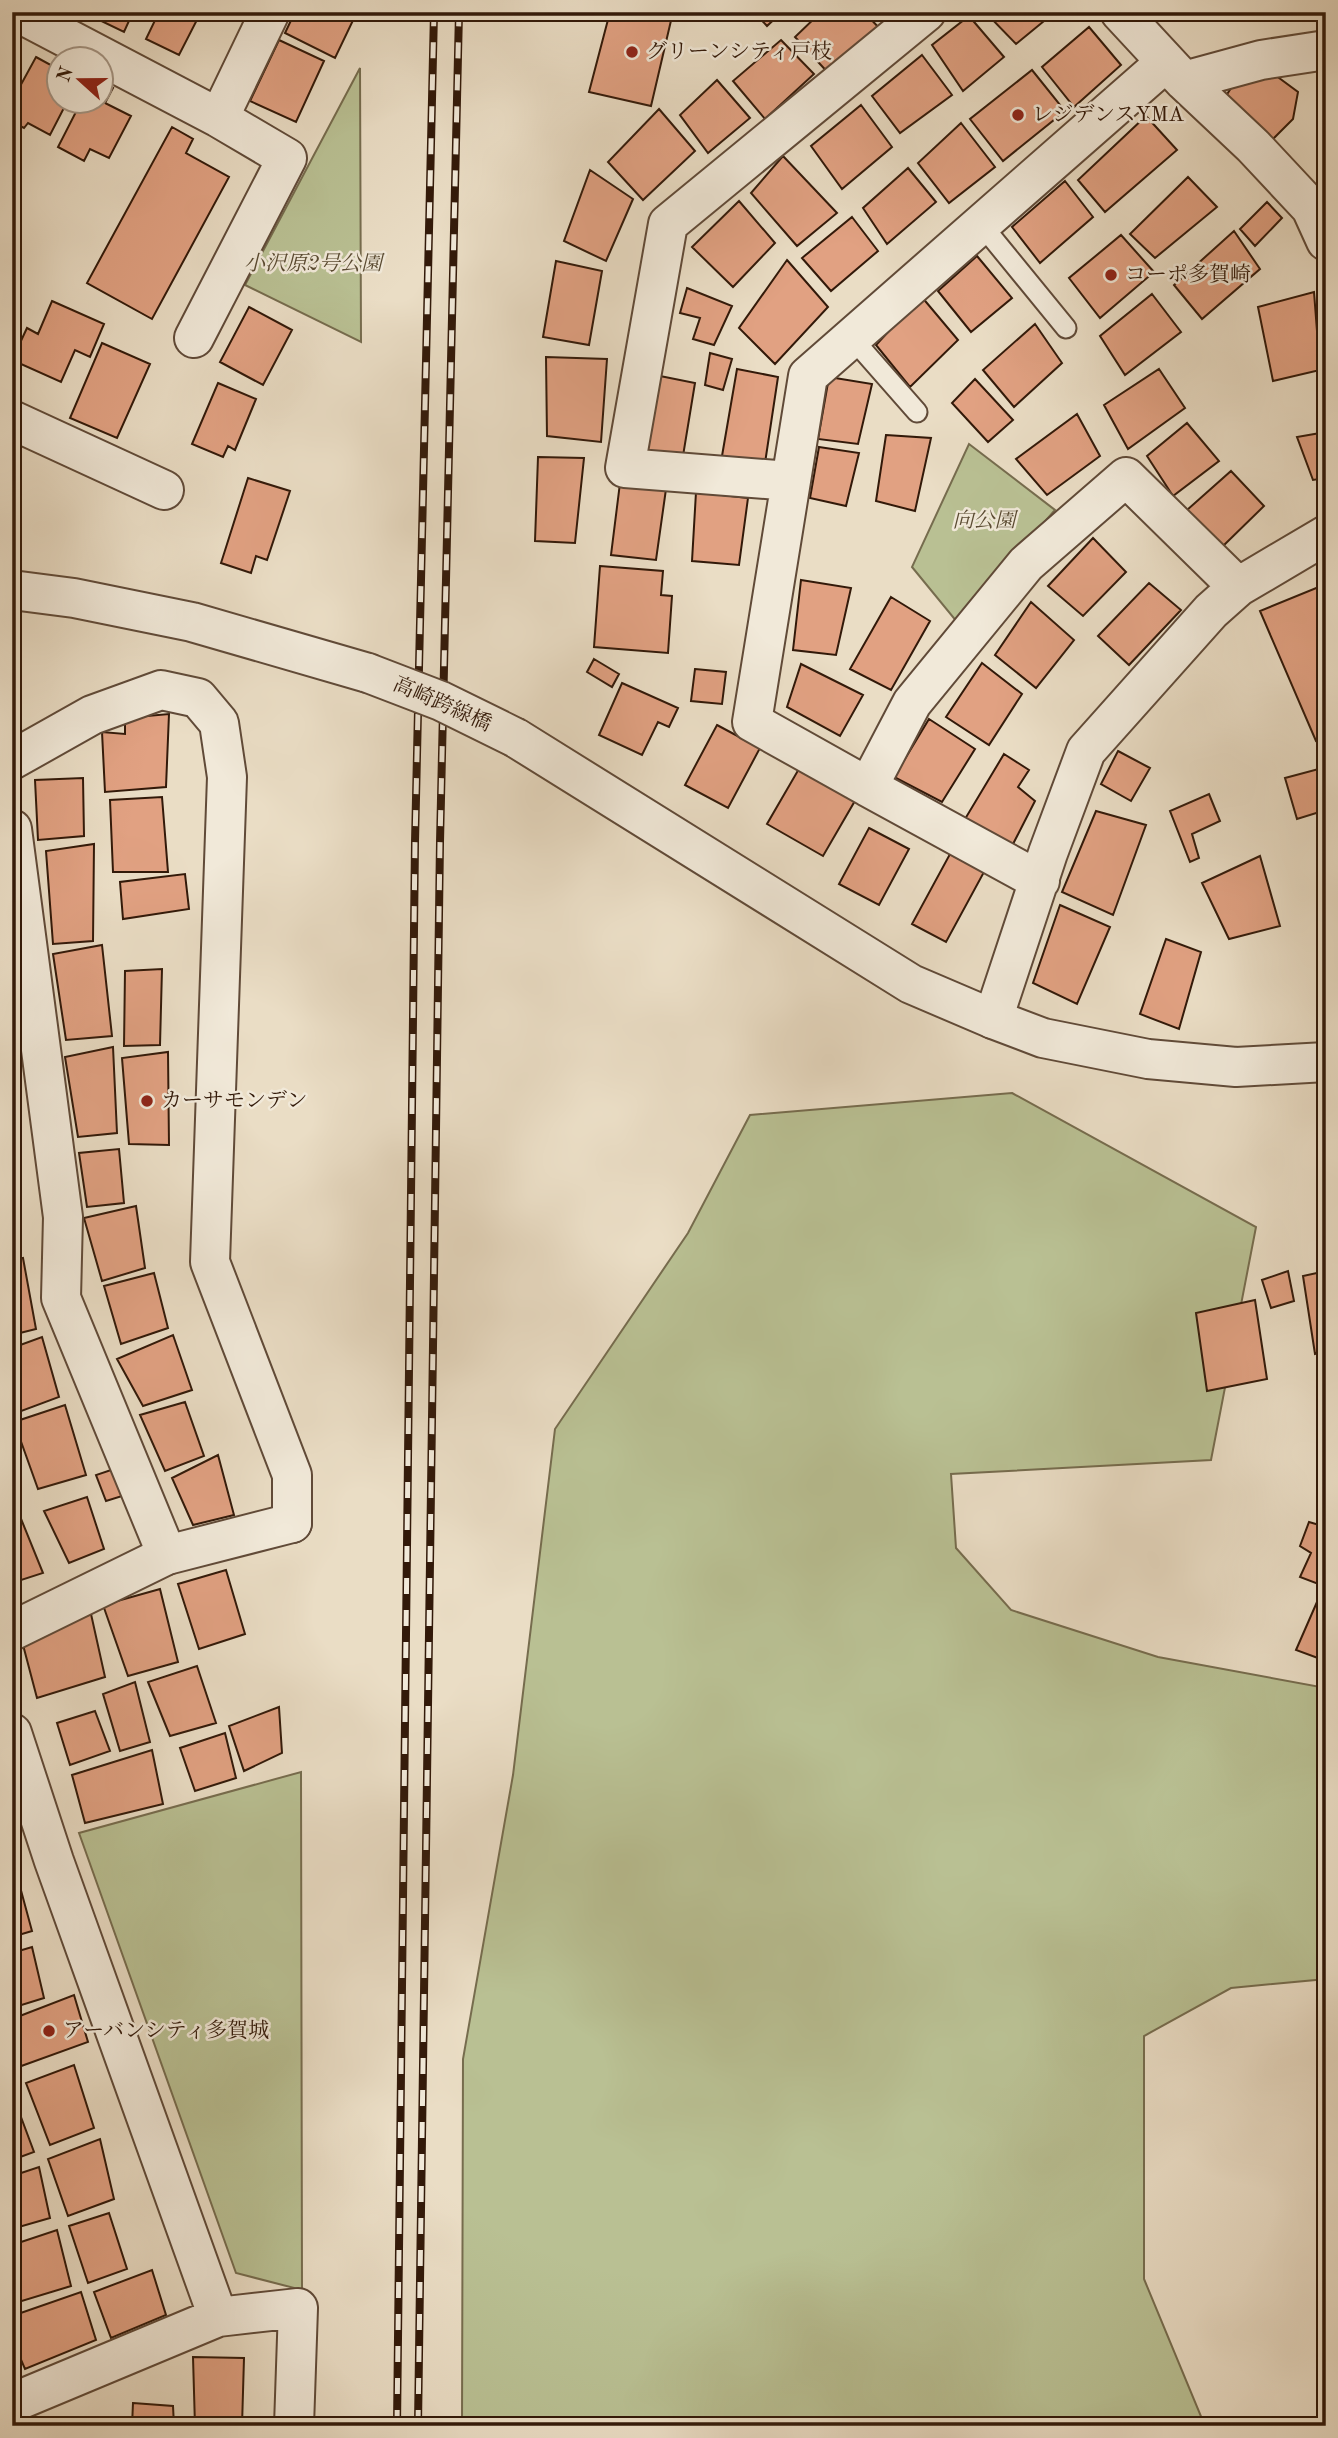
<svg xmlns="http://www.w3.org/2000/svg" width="1338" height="2438" viewBox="0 0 1338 2438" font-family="'Old Standard TT','Noto Serif JP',serif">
<rect width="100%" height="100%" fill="#eaddc5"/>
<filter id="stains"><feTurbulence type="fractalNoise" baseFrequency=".00286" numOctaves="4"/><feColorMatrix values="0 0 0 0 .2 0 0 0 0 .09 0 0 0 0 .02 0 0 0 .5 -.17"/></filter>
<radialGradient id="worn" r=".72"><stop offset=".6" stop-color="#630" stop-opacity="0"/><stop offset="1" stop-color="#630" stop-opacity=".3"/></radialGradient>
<path fill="#b9c093" stroke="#766c4e" stroke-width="2" d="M360,68l1,274 -116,-57z
M969,444l86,66 -98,112 -45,-55z
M1012,1093l244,134 -45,233 -260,14 5,74 55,62 147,47 168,31v291l-95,9 -87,48v243l61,147h-743l1,-367 50,-284 42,-346 133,-196 62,-118z
M301,1772l1,518 -66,-17 -157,-440z"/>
<path fill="#e1a182" stroke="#321909" stroke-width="2" d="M91,12h42l-9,20 -35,-17z
M159,12h42l-22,43 -33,-16z
M295,12h62l-22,46 -50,-25z
M610,12h63l-22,94 -62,-14z
M754,12h28l-15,14z
M821,12h43l18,19 -50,46 -37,-40z
M985,12h70l-39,32z
M969,16l35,41 -41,34 -31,-46z
M1089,27l32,38 -47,42 -32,-40z
M279,40l45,21 -28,61 -46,-21z
M781,40l33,34 -49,45 -32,-38z
M922,55l30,40 -52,38 -28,-37z
M36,57l24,13v32h7l-17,33 -22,-12 -4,5 -12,-6v-21z
M1032,70l33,41 -62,50 -33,-42z
M1271,72l27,20 -5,27 -28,28 -43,-45 13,-20z
M717,80l33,38 -42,35 -28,-38z
M102,82l11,6 -8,15 26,13 -22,42 -19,-9 -6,12 -26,-14 23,-45h21z
M861,105l31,42 -50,42 -31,-43z
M659,109l36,42 -52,49 -35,-38z
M1146,116l31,34 -72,62 -27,-32z
M961,123l34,44 -46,36 -31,-40z
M172,127l21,12 -7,14 43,24 -77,142 -65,-36z
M783,156l54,57 -40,33 -46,-53z
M908,168l28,34 -49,42 -24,-36z
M590,170l43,29 -27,62 -42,-20z
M1188,177l29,30 -62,51 -25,-24z
M1065,181l28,36 -53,46 -28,-36z
M739,201l36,42 -42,44 -41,-40z
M1267,202l15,16 -27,28 -15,-17z
M852,217l26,34 -47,40 -29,-33z
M1234,231l26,38 -58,50 -28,-34z
M1121,235l33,37 -54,46 -31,-40z
M977,256l35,42 -41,34 -33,-41z
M787,260l41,47 -53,57 -36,-36z
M556,261l46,10 -13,74 -46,-8z
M687,288l45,18 -18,39 -21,-6 7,-21 -20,-5z
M1314,292l6,78 -47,11 -15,-74z
M1152,294l29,38 -56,43 -25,-39z
M921,296l37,44 -48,47 -34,-42z
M52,301l52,23 -14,33 -15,-7 -14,32 -49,-22 15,-32 11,6z
M249,307l43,23 -29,55 -43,-23z
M1035,324l27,39 -48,44 -31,-37z
M102,343l48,21 -33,74 -47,-20z
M710,353l22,6 -9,31 -18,-5z
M546,357l61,2 -6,83 -54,-6z
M737,369l41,8 -13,86 -43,-7z
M1159,369l26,39 -57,41 -24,-44z
M660,376l35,7 -12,73 -36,-5z
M829,377l43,7 -14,60 -40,-5z
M975,379l38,41 -25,22 -36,-39z
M218,383l38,16 -21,51 -7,-4 -5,11 -31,-13z
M1077,414l23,42 -53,39 -31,-36z
M1187,423l32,38 -46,35 -26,-40z
M1326,432v46l-13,2 -16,-43z
M886,435l45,3 -16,73 -39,-10z
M819,447l40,6 -13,53 -36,-8z
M538,457l46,1 -9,85 -40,-2z
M1231,471l33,35 -42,41 -35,-37z
M248,478l42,13 -23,69 -11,-4 -5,17 -30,-10z
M620,483l46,6 -10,71 -45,-5z
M696,492l52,6 -9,67 -47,-4z
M1093,538l33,34 -43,44 -35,-30z
M600,566l63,5 -2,24 11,1 -4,57 -74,-6z
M801,580l50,8 -15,67 -43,-5z
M1149,583l32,27 -52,55 -31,-29z
M1326,584v154l-10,3 -56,-130z
M891,597l39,24 -39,69 -41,-21z
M1031,602l43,38 -38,48 -41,-33z
M594,659l25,15 -7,13 -25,-15z
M982,663l40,31 -33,51 -43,-28z
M801,664l62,31 -23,41 -53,-29z
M695,669l31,3 -4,32 -31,-3z
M622,683l56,25 -9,19 -11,-5 -16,33 -43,-20z
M169,714l-3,73 -61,5 -3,-60 23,2v-16z
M929,719l46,30 -33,53 -48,-25z
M717,725l43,23 -32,60 -43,-23z
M1118,751l32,17 -19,33 -30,-17z
M1004,754l25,16 -11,17 17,14 -25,49 -48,-26z
M800,767l56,32 -33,57 -56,-32z
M1326,767v43l-29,9 -12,-41z
M83,778l1,58 -46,4 -3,-60z
M1209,794l11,27 -28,13 7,24 -9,4 -20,-51z
M162,797l6,75h-55l-3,-72z
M1096,811l50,14 -33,90 -51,-23z
M869,828l40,21 -30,56 -40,-21z
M94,844l-1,97 -40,3 -7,-93z
M950,854l34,18 -38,70 -34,-18z
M1260,856l20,70 -51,13 -27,-56z
M185,874l4,35 -66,10 -3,-37z
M1060,905l50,22 -33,77 -44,-21z
M1166,939l35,13 -22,77 -39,-15z
M102,945l10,91 -46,4 -13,-86z
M162,969l-2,76 -36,1 1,-75z
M113,1047l4,86 -39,4 -13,-80z
M168,1052l1,93 -40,-1 -7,-86z
M119,1149l5,54 -37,4 -8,-54z
M136,1206l9,62 -43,13 -18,-63z
M23,1258l13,71 -24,6v-75z
M1288,1271l6,30 -23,7 -9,-28z
M1326,1271v80l-11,3 -12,-78z
M154,1273l14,55 -47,16 -17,-58z
M1255,1300l12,79 -60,12 -11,-78z
M173,1335l19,55 -49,16 -26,-47z
M42,1337l17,60 -43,16 -4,-17v-48z
M185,1402l19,54 -39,15 -25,-56z
M65,1405l21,70 -48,14 -24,-67z
M218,1455l16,60 -41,10 -21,-47z
M120,1467l12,26 -26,8 -10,-26z
M87,1497l17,52 -35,14 -25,-52z
M15,1504l28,69 -31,10v-78z
M1309,1522l17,5v134l-30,-11 28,-64 -24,-9 11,-24 -11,-7z
M226,1570l19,64 -46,15 -21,-65z
M160,1589l18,73 -50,14 -25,-71z
M91,1614l14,63 -68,21 -15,-57z
M197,1666l19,57 -46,13 -22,-54z
M135,1682l15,60 -30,9 -17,-57z
M279,1707l3,46 -38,18 -15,-45z
M95,1711l15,40 -40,14 -13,-42z
M225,1733l11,45 -41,13 -15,-43z
M152,1750l11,54 -78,19 -13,-48z
M16,1872l16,59 -20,6v-64z
M32,1947l12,51 -32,10v-55z
M74,1995l14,47 -75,27 -1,-50z
M74,2065l20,63 -44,17 -24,-62z
M12,2093l22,59 -22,8z
M100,2139l14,60 -46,17 -20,-57z
M39,2167l11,51 -38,11v-53z
M109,2213l18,56 -39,14 -19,-57z
M57,2230l14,56 -59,18v-59z
M152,2270l14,45 -55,23 -17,-46z
M81,2292l15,48 -71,29 -13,-30v-23z
M193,2357l51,1 -2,68h-47z
M133,2403l40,3 1,20h-42z"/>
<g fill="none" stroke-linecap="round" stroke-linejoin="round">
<g stroke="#604a38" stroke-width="23">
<path id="service" d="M981,224l85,104
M852,338l65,74"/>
</g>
<g stroke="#604a38" stroke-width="42">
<path id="minor" d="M17,12l202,106 51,-106
M1120,12l64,69 69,65 58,62 15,33
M1184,81l77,-21 65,-10
M194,338l93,-180 -68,-40
M12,420l152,70
M790,481l-165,-13 43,-244 258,-212
M1238,587l88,-52
M12,760l80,-45 69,-25 37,8 21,25 8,54 -17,485 82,213v48
M868,787l-116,-65 56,-346 358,-314
M12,829l51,388 -2,81 106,257
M993,1019l55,-166 38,-102 125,-140 27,-24 -112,-110 -100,87 -114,139 -44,84 172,94
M12,1733l42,128 164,456
M12,2403l206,-86 80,-9 -4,118"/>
</g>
<g stroke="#604a38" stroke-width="42">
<path id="tertiary" d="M12,590l62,8 118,24 176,51
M516,738l395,246 82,35 50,19 105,21 88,8 90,-5
M12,1631l155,-76 125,-32"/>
</g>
<use href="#service" stroke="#f1e9d9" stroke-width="19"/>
<use href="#minor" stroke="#f1e9d9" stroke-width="38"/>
<use href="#tertiary" stroke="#f1e9d9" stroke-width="38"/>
<g stroke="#321909" stroke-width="8">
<path id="rail" d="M397,2426l18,-1584 19,-830
M418,2426l22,-1584 19,-830"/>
</g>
<use href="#rail" stroke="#f1e9d9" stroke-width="5" stroke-dasharray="16" stroke-linecap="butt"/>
<g stroke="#604a38" stroke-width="42" stroke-linecap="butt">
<path id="tertiary-bridge" d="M368,673l73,28 75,37"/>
</g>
<use href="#tertiary-bridge" stroke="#f1e9d9" stroke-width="38"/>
</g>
<g fill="#8f2418" stroke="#f1e9d9" stroke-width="2.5">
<circle cx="632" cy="52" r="7"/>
<circle cx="1018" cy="115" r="7"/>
<circle cx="1111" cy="275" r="7"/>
<circle cx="147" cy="1101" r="7"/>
<circle cx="49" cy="2031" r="7"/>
</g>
<g text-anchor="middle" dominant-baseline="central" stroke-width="5" stroke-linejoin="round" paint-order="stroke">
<g font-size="21" fill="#321909" stroke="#f1e9d9" text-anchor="start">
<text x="646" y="52">グリーンシティ戸枝</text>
<text x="1032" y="115">レジデンスYMA</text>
<text x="1125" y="275">コーポ多賀崎</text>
<text x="161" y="1101">カーサモンデン</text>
<text x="63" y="2031">アーバンシティ多賀城</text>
</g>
<g font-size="21" font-style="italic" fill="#5a4b32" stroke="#f1e9d9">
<text x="313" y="264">小沢原2号公園</text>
<text x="984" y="521">向公園</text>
</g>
<g font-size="21" fill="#321909" stroke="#f1e9d9">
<text transform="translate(442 705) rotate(24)">高崎跨線橋</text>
</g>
</g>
<rect width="1338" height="2438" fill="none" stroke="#eaddc5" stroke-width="42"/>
<rect x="14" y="14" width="1310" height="2410" fill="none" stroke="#321909" stroke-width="3.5"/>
<rect x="21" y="21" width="1296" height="2396" fill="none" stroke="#321909" stroke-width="2"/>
<g transform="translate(80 80) rotate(291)"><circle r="33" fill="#f1e9d9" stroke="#a59686" stroke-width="2"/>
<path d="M0-5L12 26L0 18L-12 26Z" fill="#8f2418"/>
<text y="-10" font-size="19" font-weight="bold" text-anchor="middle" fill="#321909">N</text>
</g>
<rect width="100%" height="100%" filter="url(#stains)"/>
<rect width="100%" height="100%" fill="url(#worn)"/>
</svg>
